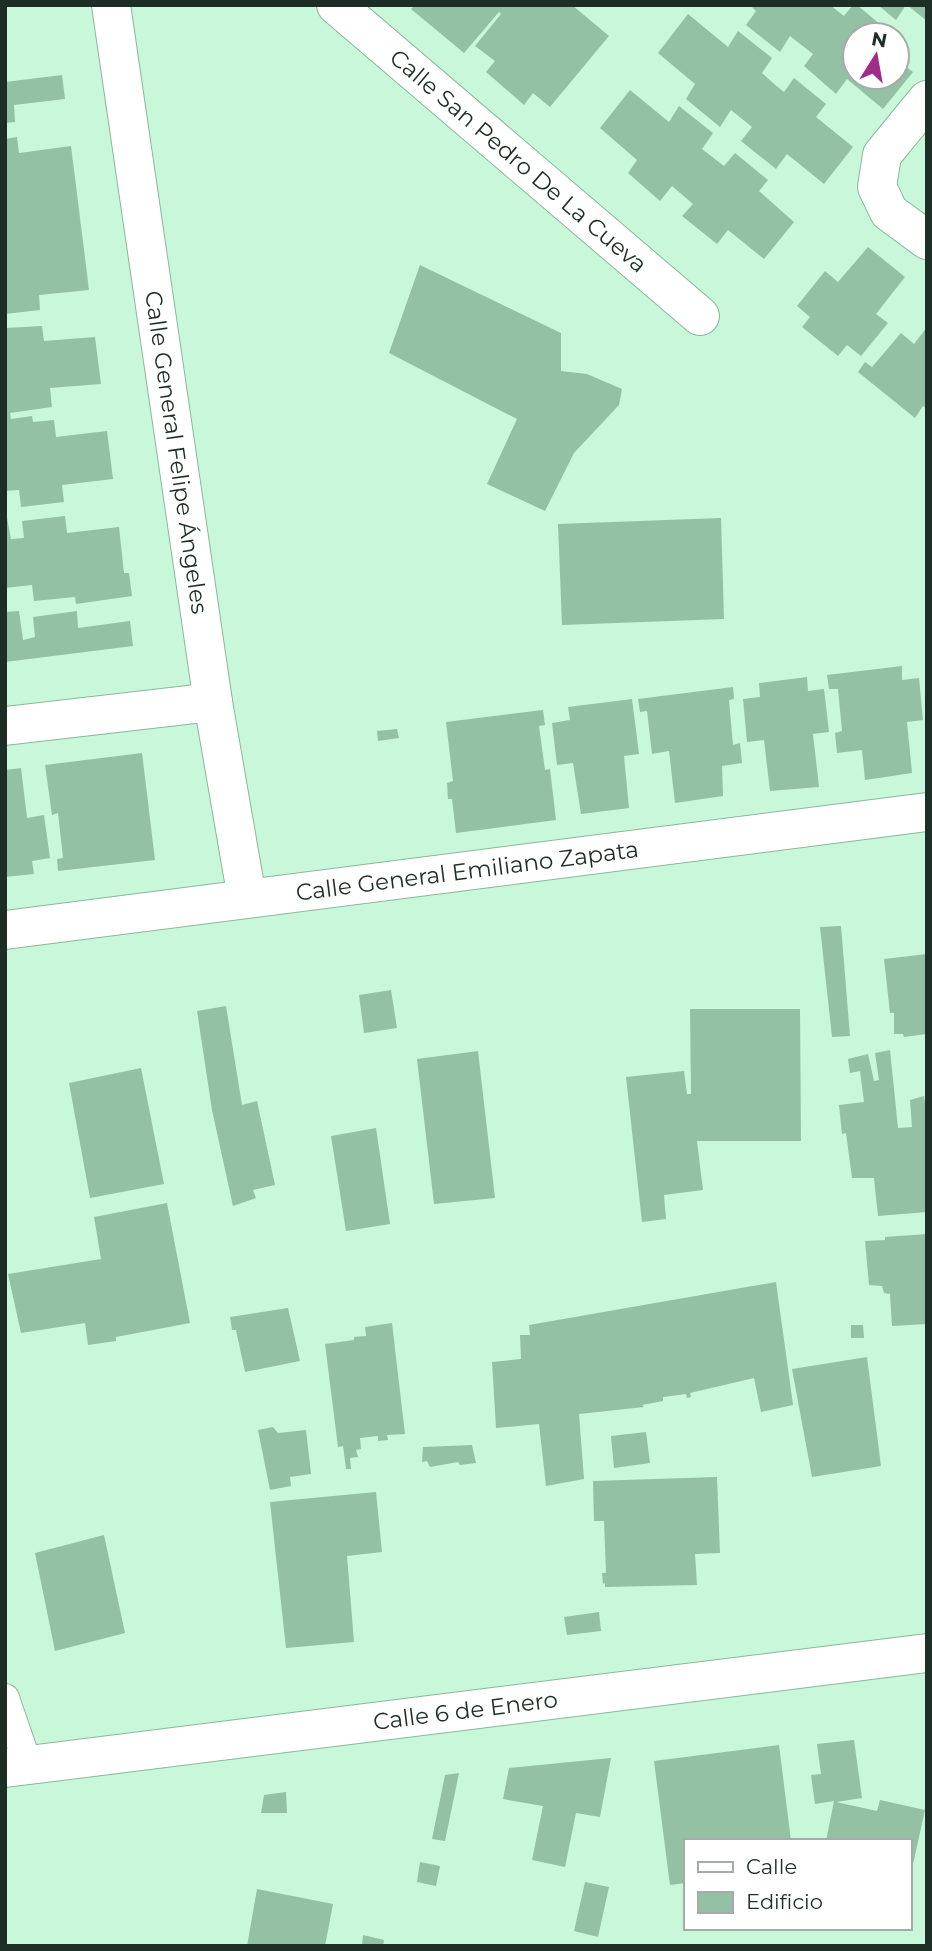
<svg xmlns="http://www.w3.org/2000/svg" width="932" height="1951" viewBox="0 0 932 1951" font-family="Montserrat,sans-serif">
<rect width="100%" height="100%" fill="#c9f7d9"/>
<path fill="#94c0a4" d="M415,5h157l37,31 -59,71 -17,-14 -9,12 -38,-33 9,-11 -20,-15 26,-32 -2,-2 -35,41 -53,-44z
M750,5h80l14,11 9,-11h4l30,25 -3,5h-29v42h42v-17l16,12 -30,37 -36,-30 -11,15 -32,-28 9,-12 -23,-18 -10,16 -34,-27 10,-14z
M878,5h28l-10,15z
M907,5h20v16z
M688,14l40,33 10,-16 34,27 -10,15 11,10 11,9 10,-14 32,26 -10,13 37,30 -29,37 -37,-30 -11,15 -35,-28 11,-14 -21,-17 -11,17 -34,-28 9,-15 -37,-31z
M62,75l3,24 -51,6 1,17 -10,1v-41z
M630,90l39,32 10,-16 34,27 -11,16 22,17 11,-13 33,27 -9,11 35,31 -30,37 -36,-29 -11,14 -35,-28 11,-12 -21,-18 -12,15 -32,-28 9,-13 -37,-32z
M17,137l2,16 52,-7 18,144 -50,5 1,15 -35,4v-175z
M868,247l37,30 -29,37 12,9 -27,33 -14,-11 -9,11 -36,-29 8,-10 -13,-11 28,-35 13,11z
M420,265l141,68v38l26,3 35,15 -3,16 -45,48 -29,58 -58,-27 30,-65 -128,-66z
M42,326l2,15 51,-4 6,47 -51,4 2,19 -42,6 1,6 21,-3 1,6 21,-2 2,17 51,-6 6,48 -51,6 2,17 -43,5 -2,-17 -14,1v-163z
M927,327v82l-4,-3 -8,12 -57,-46 7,-10 7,5 29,-34 13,11z
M5,507l6,32 13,-1 -2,-17 43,-5 2,17 52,-6 5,46h5l3,23 -56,8 -1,-7 -41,4 -2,-16 -27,3z
M721,518l3,101 -162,6 -4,-101z
M19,611l4,29 12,-3 -2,-20 44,-6 1,17 52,-7 3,25 -128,16v-50z
M902,666v14l17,-2 4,42 -16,2 5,51 -47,7 -3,-30 -25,3 -2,-20 7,-2 -4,-42h-9l-2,-14z
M807,677l1,14 16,-2 5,43 -16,2 6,53 -49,4 -6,-51 -17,2 -4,-43 17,-2 -1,-14z
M733,687l1,12 -5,1 4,45 7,-2 2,20 -20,3 1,30 -48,7 -6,-52 -17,3 -5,-43 -7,1 -2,-13z
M632,699l7,55 -15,2 5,52 -48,6 -8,-51 -16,2 -5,-42 18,-3 -2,-13z
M543,710l2,15 -6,1 6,44 5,-1 6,51 -100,13 -4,-34h-4l-1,-16 6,-2 -7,-59z
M397,729l2,9 -21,3 -1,-10z
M142,753l13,107 -97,11 -1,-12 6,-1 -5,-45 -6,2 -7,-50z
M21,768l6,50 17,-3 6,43 -18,3 2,13 -29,3v-107z
M841,926l9,110 -18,1 -12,-110z
M927,954v80l-23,3 -1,-3h-9v-21h-4l-6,-54z
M391,990l6,38 -33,5 -5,-38z
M226,1006l16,99 15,-4 18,84 -22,5 3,8 -23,8 -21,-96 -15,-99z
M690,1009h110l1,132h-104l6,49 -39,5 2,24 -24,3 -16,-145 58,-6 3,23h4z
M890,1050l8,78 14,-1 -2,-27 14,-4 1,6h2v110l-49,4 -4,-38h-22l-6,-45 -4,1 -3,-29 25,-3 -4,-31 -10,2 -2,-14 20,-5 6,27 5,-1 -4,-27z
M478,1051l17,147 -61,6 -17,-145z
M141,1068l23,116 -74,14 -21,-115z
M376,1128l14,96 -44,7 -15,-95z
M167,1203l23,120 -74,14v4l-28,4 -3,-22 -64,10 -13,-59 93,-15 -7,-42z
M927,1234v90l-35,2 -2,-32 -6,-1 -2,-7 -13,-1 -4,-44 20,-1v-3z
M776,1282l17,123 -32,7 -7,-34 -64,15 1,4 -4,1 -1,-4 -23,3v4l-21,4 2,2 -65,7 5,65 -38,7 -7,-62 -43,4 -4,-66 29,-3 -1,-24h10l-1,-10z
M288,1308l12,53 -55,11 -9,-42h-4l-2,-13z
M392,1323l13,111 -18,1 1,5 -10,1v-5l-18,2 1,11 -5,1 2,7 -8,1 1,11h-5l-3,-23 -5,1 -13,-103 29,-4v-3l12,-1 -1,-9z
M851,1325h12l1,13h-13z
M867,1357l14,109 -69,11 -20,-108z
M273,1427l5,6 28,-3 5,44 -21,3 1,9 -21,4 -12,-60z
M646,1432l4,31 -36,5 -3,-32z
M472,1445l4,18 -16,2 -2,-3 -28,5 -3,-6 -5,1 1,-15z
M717,1477l3,76 -25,1 2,31 -92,2v-4l-2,1 -1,-11h4l-2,-52h-10l-1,-40z
M376,1492l6,60 -35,4 7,86 -68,6 -16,-146z
M104,1535l21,98 -70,18 -20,-98z
M599,1612l2,19 -34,4 -3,-18z
M854,1740l8,58 -26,4 41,9 3,-11 45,10 -15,68 -1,-37h-83l8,-40 -19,3 -4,-29 10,-1 -4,-30z
M779,1745l12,96h-106v42l-15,2 -16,-124z
M611,1758l-11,59 -24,-4 -11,54 -33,-7 11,-54 -40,-7 6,-31z
M459,1773l-14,68 -13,-2 13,-64z
M286,1792l1,21h-26l3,-18z
M420,1862l20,4 -4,20 -19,-4z
M585,1882l24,5 -11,50 -24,-6z
M257,1889l76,15 -8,42h-78z
M363,1935l21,5 -1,6h-21z"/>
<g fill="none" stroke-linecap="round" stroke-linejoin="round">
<g stroke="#8bb79b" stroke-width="30">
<path id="service" d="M5,1698l23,67"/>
</g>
<g stroke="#8bb79b" stroke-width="40">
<g id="minor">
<path id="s1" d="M336,5l364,311"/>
<path d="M927,100l-45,55 -5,32 12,25 38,28"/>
<path d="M5,726l208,-24"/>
<path id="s2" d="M5,1768l922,-115"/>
</g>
</g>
<g stroke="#8bb79b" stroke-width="40">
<g id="tertiary">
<path id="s3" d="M111,5l102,697 34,196"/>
<path id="s4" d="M5,930l922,-118"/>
</g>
</g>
<use href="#service" stroke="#fff" stroke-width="28"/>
<use href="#minor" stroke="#fff" stroke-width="38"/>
<use href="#tertiary" stroke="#fff" stroke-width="38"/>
</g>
<g text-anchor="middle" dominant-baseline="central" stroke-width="7" stroke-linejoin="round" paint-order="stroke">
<g font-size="23" fill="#1d2f24" stroke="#fff">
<text stroke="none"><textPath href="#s1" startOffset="240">Calle San Pedro De La Cueva</textPath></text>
<text stroke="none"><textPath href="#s3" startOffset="452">Calle General Felipe Ángeles</textPath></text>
<text stroke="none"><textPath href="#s4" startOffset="466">Calle General Emiliano Zapata</textPath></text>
<text stroke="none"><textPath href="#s2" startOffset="464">Calle 6 de Enero</textPath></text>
</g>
</g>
<rect width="932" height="1951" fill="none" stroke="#1d2f24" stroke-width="14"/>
<rect x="684" y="1839" width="228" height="91" fill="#ffffff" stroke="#a5aca7" stroke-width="2"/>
<rect x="698" y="1862" width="35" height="10" fill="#ffffff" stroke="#a5aca7" stroke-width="2"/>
<text x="746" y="1874" font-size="21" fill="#1d2f24">Calle</text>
<rect x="698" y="1892" width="35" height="21" fill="#94c0a4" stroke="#a5aca7" stroke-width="2"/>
<text x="746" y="1909" font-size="21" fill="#1d2f24">Edificio</text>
<g transform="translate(876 56) rotate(11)"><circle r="33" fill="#ffffff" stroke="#a5aca7" stroke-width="2"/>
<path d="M0-5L12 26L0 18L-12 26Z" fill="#9e2c88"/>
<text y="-10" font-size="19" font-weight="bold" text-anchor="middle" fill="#1d2f24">N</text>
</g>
</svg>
